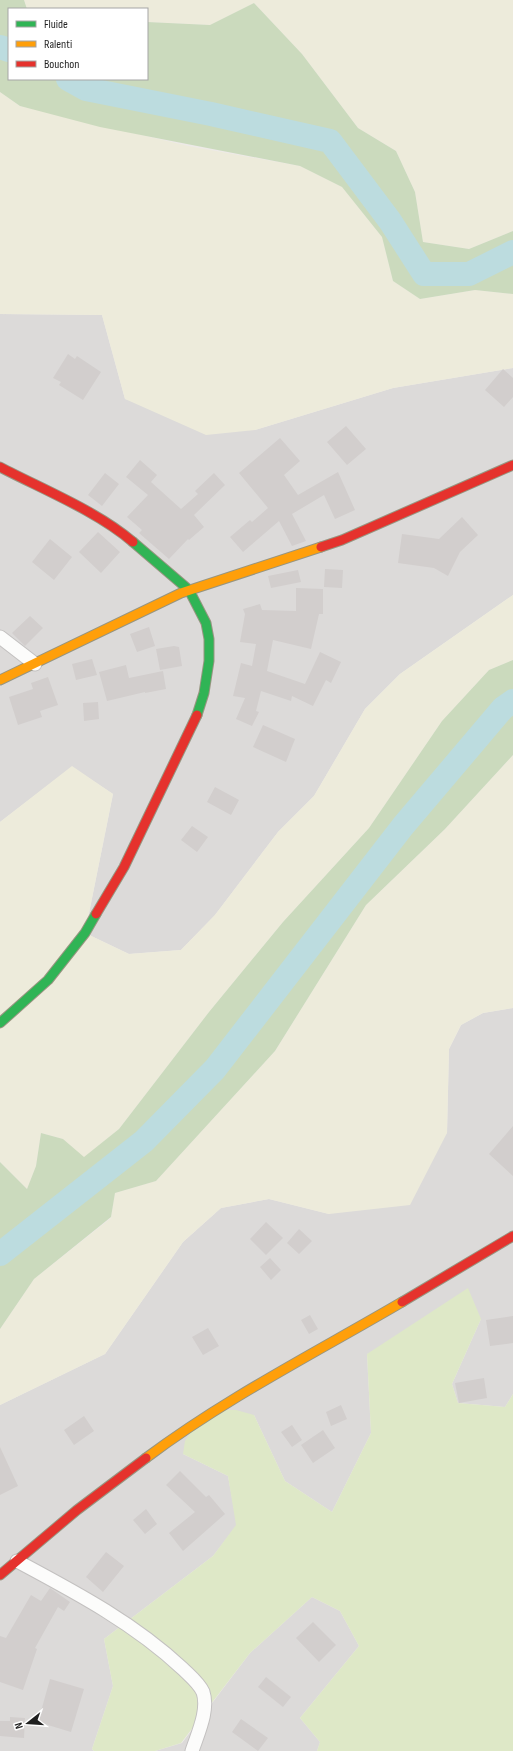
<svg xmlns="http://www.w3.org/2000/svg" width="513" height="1751" viewBox="0 0 513 1751" font-family="'Sofia Sans Condensed',sans-serif">
<rect width="100%" height="100%" fill="#edeae7"/>
<path fill="#dcdad9" d="M0,314l102,1 23,84 130,31 138,-42 120,-20v227l-113,79 -35,35 -51,87 -36,36 -63,83 -34,35 -52,4 -44,-21 28,-139 -41,-27 -72,55z
M513,1008v386l-8,13 -47,-4 -6,-19 29,-65 -114,35 4,79 -39,79 -47,-31 -31,-66 -71,39 45,22 9,49 -24,31 -109,83 9,47 -21,63 2,2h-94v-346l105,-51 78,-112 38,-34 48,-9 60,15 118,-81 2,-84 12,-24 22,-12z
M312,1597l28,14 19,35 -59,72 20,24 -3,9h-162l27,-8 68,-90z"/>
<path fill="#edebdb" d="M24,0h489v231l-44,18 -46,-7 -8,-50 -19,-41 -38,-23 -56,-74 -48,-51 -44,22 -63,-3v-13h-120z
M0,92l20,14 168,40 112,20 42,21 40,50 11,44 27,18 55,-9 38,4v74l-120,20 -138,42 -49,5 -81,-36 -23,-84 -102,-1z
M513,595v65l-24,10 -47,51 -73,107 -86,94 -74,90 -90,117 -35,29 -21,-19 -22,-6 -5,33 -9,23 -27,-27v-340l72,-56 41,28 -28,139 44,21 52,-4 34,-35 63,-83 36,-36 51,-87 35,-35z
M513,755v253l-30,5 -22,12 -12,24 -2,84 -37,72 -81,9 -60,-15 -48,9 -38,34 -78,112 -105,51v-76l34,-50 77,-61 4,-25 41,-12 119,-130 91,-146 79,-76z"/>
<path fill="#dee8c7" d="M468,1288l13,31 -29,65 6,19 47,4 8,-13v357h-196l3,-9 -20,-24 59,-72 -19,-35 -28,-14 -62,56 -69,90 -26,8h-61l-2,-2 21,-63 -9,-47 109,-83 23,-31 -8,-49 -45,-22 2,-13 7,-11 30,-20h14l18,5 31,66 47,31 39,-79 -4,-79z"/>
<path fill="#cbdabd" d="M0,0h24l3,9h-18v70h138v-57l63,3 44,-22 48,51 56,74 38,23 19,41 8,50 46,7 44,-18v63l-38,-4 -55,9 -27,-18 -11,-44 -40,-50 -42,-21 -200,-39 -80,-21 -20,-14z
M513,660v95l-68,74 -79,76 -91,146 -119,130 -41,12 -4,24 -77,62 -34,50v-167l27,27 9,-23 5,-33 22,6 21,18 35,-28 90,-117 74,-90 86,-94 73,-107 47,-51z"/>
<g fill="none" stroke-linecap="round" stroke-linejoin="round">
<path stroke="#bcdcdf" stroke-width="24" d="M0,47l9,3
M68,79l18,10 125,25 119,27 60,80 34,53h45l44,-22
M0,1254l144,-113 71,-72 188,-243 100,-118 10,-7"/>
</g>
<path fill="#d2cecd" d="M68,354l7,5 2,-3 24,16 -18,28 -24,-15 2,-3 -8,-4z
M503,369l10,9v19l-9,10 -19,-17z
M346,426l20,23 -19,16 -20,-23z
M280,438l20,23 -16,14 14,20 40,-23 17,38 -20,9 -11,-24 -32,19 14,27 -14,5 -13,-25 -36,31 -13,-15 20,-17 2,2 16,-14 -29,-35z
M140,460l17,15 -6,7 30,27 17,-15 -3,-3 19,-18 11,12 -31,30 10,12 -15,13 -1,-1 -19,20 -30,-26 3,-3 -15,-13 21,-22 -22,-18z
M105,473l14,11 -17,22 -14,-11z
M462,517l16,18 -18,17 -12,24 -14,-8 -36,-5 4,-29 37,5z
M98,532l22,20 -19,21 -22,-21z
M50,539l22,18 -18,23 -22,-18z
M325,569l18,1 -1,18 -18,-1z
M298,570l3,12 -30,6 -3,-12z
M296,588l27,1v25h-4l-8,35 -38,-9 -6,31 38,13 15,-32 21,10 -10,21 -5,-3 -13,26 -21,-10 -1,5 -30,-10 -5,20 3,1 -7,14 -16,-7 9,-21 -12,-2 8,-33 11,3 4,-22 -16,-2 5,-28 -2,-5 17,-5 2,6 34,1z
M30,616l13,12 -18,18 -13,-13z
M149,627l6,19 -18,6 -7,-18z
M174,646l5,1 3,19 -22,4 -4,-21z
M92,659l5,16 -21,5 -4,-16z
M126,665l3,13 34,-7 3,18 -21,4v-1l-38,9 -8,-29z
M48,677l10,28 -18,6 2,6 -24,8 -9,-28 24,-8 -2,-6z
M98,702l1,17 -15,2 -1,-18z
M263,725l32,14 -9,23 -33,-15z
M215,787l24,13 -8,15 -24,-13z
M192,826l16,11 -11,15 -16,-12z
M513,1126v50l-24,-22z
M266,1222l17,16 -17,17 -16,-16z
M299,1229l13,12 -13,13 -12,-11z
M270,1258l11,12 -10,10 -11,-13z
M310,1315l8,14 -9,5 -8,-14z
M513,1316v27l-23,3 -4,-26z
M208,1328l11,18 -16,9 -11,-18z
M484,1378l3,20 -28,5 -4,-20z
M341,1405l6,14 -16,7 -5,-14z
M84,1416l10,15 -20,14 -10,-15z
M292,1425l10,15 -10,7 -11,-15z
M323,1430l12,18 -22,15 -12,-18z
M0,1447l18,39 -18,9z
M180,1471l26,26 3,-2 16,19 -42,37 -14,-18 26,-21 -29,-27z
M146,1509l11,15 -12,10 -12,-14z
M106,1552l18,14 -21,26 -17,-15z
M50,1588l20,14 -6,9 -6,-4 -23,41 2,1 -14,41 -23,-8v-46l6,2 25,-43 10,6z
M313,1622l23,23 -17,17 -23,-24z
M266,1677l25,20 -8,10 -25,-20z
M50,1679l34,10 -13,43 -33,-10z
M10,1717l15,1 -1,20 -24,-2v-15h10z
M241,1719l27,19 -10,13 -26,-19z"/>
<g fill="none" stroke-linecap="round" stroke-linejoin="round">
<g stroke="#c3c1c0" stroke-width="15">
<path id="street" d="M0,637l35,27
M17,1561c58,31 117,62 166,108 6,6 16,14 20,23 6,18 -5,41 -11,59"/>
</g>
<g stroke="#979580" stroke-width="11">
<path id="fast" d="M133,542l56,48 17,33 3,16v22l-5,32 -7,22
M0,1023l48,-43 37,-47 11,-19"/>
</g>
<g stroke="#979580" stroke-width="11">
<path id="slow" d="M0,680l181,-87 140,-46
M146,1458c80,-60 169,-105 256,-156"/>
</g>
<g stroke="#979580" stroke-width="11">
<path id="jam" d="M0,467c42,22 97,44 133,75
M321,547l21,-7 171,-75
M96,914l28,-47 73,-152
M402,1302l111,-66
M0,1575l77,-65 69,-52"/>
</g>
<use href="#street" stroke="#fcfcfb" stroke-width="13"/>
<use href="#fast" stroke="#30b455" stroke-width="9"/>
<use href="#slow" stroke="#ff9f0a" stroke-width="9"/>
<use href="#jam" stroke="#e5322d" stroke-width="9"/>
</g>
<rect x="8" y="8" width="140" height="72" fill="#ffffff" stroke="#a5a5a5"/>
<rect x="16" y="21" width="20" height="6" fill="#30b455" stroke="#a5a5a5"/>
<text x="44" y="28" font-size="12" fill="#1f1f1f">Fluide</text>
<rect x="16" y="41" width="20" height="6" fill="#ff9f0a" stroke="#a5a5a5"/>
<text x="44" y="48" font-size="12" fill="#1f1f1f">Ralenti</text>
<rect x="16" y="61" width="20" height="6" fill="#e5322d" stroke="#a5a5a5"/>
<text x="44" y="68" font-size="12" fill="#1f1f1f">Bouchon</text>
<g transform="translate(28 1723) rotate(253)" stroke="#ffffff" stroke-width="3" paint-order="stroke">
<path d="M0-3L7 15L0 10L-7 15Z" fill="#1f1f1f"/>
<text y="-6" font-size="11" font-weight="bold" text-anchor="middle" fill="#1f1f1f">N</text>
</g>
</svg>
